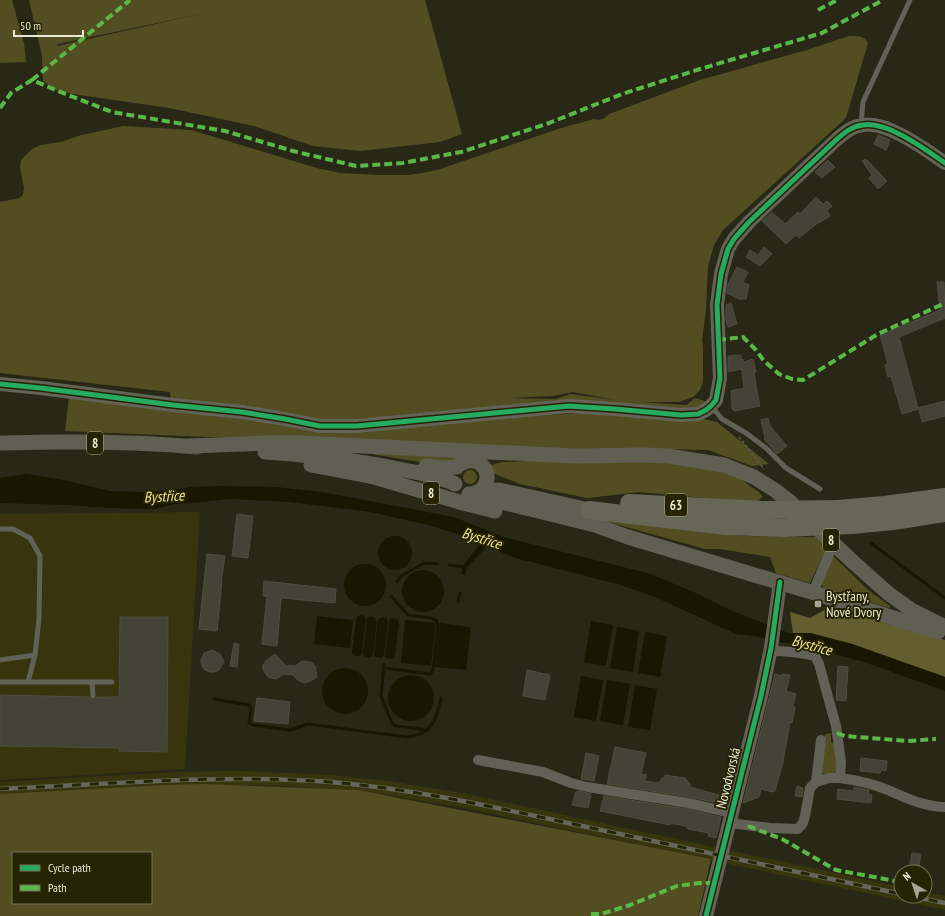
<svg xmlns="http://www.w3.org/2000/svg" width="945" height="916" viewBox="0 0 945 916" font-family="'PT Sans Narrow',sans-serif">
<rect width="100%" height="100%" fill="#292816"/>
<path fill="#38340e" d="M200,512l-15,257 -185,11v-266z
M243,771l89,4 57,6 78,13 434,93v9h24v-4l20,4v14l-481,-102 -77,-13 -97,-9 -47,-1 -48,1 -195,10v-14l174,-10z"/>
<path fill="#534e22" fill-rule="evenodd" d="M0,0h12l12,43 2,19 -26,1z
M29,0h396l37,134 -22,8 -80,9 -47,-5 -59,-20 -85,-18 -96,-14 -17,-4 -13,-9 -1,-25zM209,12l-152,34 1,-2z
M849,36c8,0 15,-1 19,7l-22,75 -123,112 -9,15 -6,21 -2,43 -4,32 1,6v35l-3,8 -7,7 -14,5h-37l44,3 9,-7 13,4 -15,7 -121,-7 -240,19 -161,-22 -1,-7 -170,-19v-171l19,-4 4,-3 1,-7 -4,-21 1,-7 11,-11 9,-4 20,-3 17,-6 45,-10 68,4 126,38 23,5 39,2h28l16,-2 17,-4 118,-40 36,-10c7,2 10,0 15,-5l91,-34 107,-30zM573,392l43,8 -46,-6 -14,5 -50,-1 47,-2z
M69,397l77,8 177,25 273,-18 107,7 14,3 52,42 -17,2 -44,-16 -47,-1 -138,1 -256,-13h-60l-142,-6z
M360,452l106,2 -9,6 -20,5z
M643,459l76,12 21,8 20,14 3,4 -7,5 -19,-1 -97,-9 -53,6 -67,-14 -27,-11 -2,-8 11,-3 24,-1z
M463 477a7 7 0 1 1 14 0a7 7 0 1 1-14 0Z
M558,508l183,28 76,1 10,11 -17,35 -34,-10 -6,-16 -50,-8h-15z
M833,556l35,34 22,16v2l-63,-18 -7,-6z
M831,733v9l6,2 1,17 -3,11 -6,3 -10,-1 5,-37 2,-3z
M204,784l154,6 353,69 -13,57h-698v-122l166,-9zM13,853h138v50h-138z"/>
<path fill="#635e30" d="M832,609l10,2 103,29v37l-93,-33 -42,-11h-17l-3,-21 20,6 14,-8z"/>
<path fill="#191602" d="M26,474l43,7 41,10 30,1 28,-1 23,-4 30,-1 55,1 46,5 132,25 49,20 148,37 47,20 30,15 60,24h22l42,11 93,33v14l-81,-29 -63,-18 -16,-1 -30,-7 -19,-2 -81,-37 -37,-13 -103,-26 -28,-12 -20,22 -2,7 -4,-1 3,-10 16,-20 -16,-8 -32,-10 -61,-14 -82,-10 -60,-3 -25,3 -29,2 -22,5 -45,-1 -40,-3 -68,-2v-25z
M378 553a17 17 0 1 1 34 0a17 17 0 1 1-34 0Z
M344 585a21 21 0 1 1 42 0a21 21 0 1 1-42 0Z
M402 591a21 21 0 1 1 42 0a21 21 0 1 1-42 0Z
M361,615l3,1 2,4 -4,33 -2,3h-5l-3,-2v-2l4,-33 2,-3z
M317,616l36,4 -3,28 -36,-4z
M369,617h5l3,4 -4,33 -2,3h-5l-3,-2v-2l4,-33z
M383,617l3,1 2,4 -4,33 -2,3h-3l-5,-2v-2l4,-34 2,-2z
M394,618l3,1 2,4 -4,33 -2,3 -7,-1 -1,-3 4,-33 1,-3z
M405,620l31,3 -5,43 -30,-3z
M591,621l22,4 -7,41 -22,-4z
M440,623l31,4 -5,43 -31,-3z
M617,627l22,4 -6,41 -23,-4z
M645,632l22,4 -7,41 -22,-4z
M322 691a23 23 0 1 1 46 0a23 23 0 1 1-46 0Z
M388 698a23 23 0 1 1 46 0a23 23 0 1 1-46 0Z
M581,676l22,4 -7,41 -22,-4z
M607,680l23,4 -7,41 -23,-4z
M635,685l22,4 -7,41 -22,-3z"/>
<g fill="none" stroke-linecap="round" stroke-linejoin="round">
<path stroke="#191602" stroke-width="3" d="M871,543l74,55
M449,565l16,2
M397,582l4,-6 23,-13 14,1
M458,602l2,-9
M384,664l-3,32 11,27 4,3 32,4
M384,668l46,6 3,-4 5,-45 -2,-5 -4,-2 -24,-3 -17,-19
M214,699l35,6 2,4 -2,14 4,2 37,5 18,-6 99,13c25,-3 29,-16 34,-39"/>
</g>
<path fill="#444335" stroke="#4e4d3f" d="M878,135l12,5 -4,10 -12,-6z
M866,159l21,22 -9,8 -9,-11 3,-3 -10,-14z
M828,160l7,7 -13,11 -7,-6z
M816,197l7,7 4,-3 5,5 -5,5 3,5 -11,7v-1l-20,16 -3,-3 -10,9 -24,-23 10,-9 13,12 13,-12 2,2z
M764,247l8,7 -12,12 -14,-9 4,-7 8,5z
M737,267l11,5 -5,10 6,3 -3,14h-7l-12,-6 1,-9z
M937,282h7l1,36 -46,19 19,71 27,-7v15l-23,6 -3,-13 -17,5 -11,-38 -3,1 -3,-12 3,-1 -8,-29 60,-25z
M731,303l6,21 -9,3 -2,-8v-14z
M741,355v5l2,-1 1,3 9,-3 3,13h-2l3,20 3,14 -25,5 -3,-2 -1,-18 13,-3 -2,-16 -1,-3 -13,3v-16z
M768,418l2,8 17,20 -10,8 -13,-15 1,-1 -4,-18z
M237,514l16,2 -5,42 -16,-2z
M207,554l18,2 -4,25h1l-5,50 -18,-2z
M264,581l72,8 -1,14 -54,-5 -4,48 -15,-2 5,-48h-4z
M120,617h48l-1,135 -48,-1v-3l-119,-2v-51l89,2 4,3 4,-3h22z
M234,643l5,1 -2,23 -7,-1z
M212,650l8,4 4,8 -5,8 -4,2h-5l-5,-2 -3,-4 -1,-5 3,-8z
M275,654l10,11 10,1 7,-5 9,1 4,4 2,11 -7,4 -6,2 -6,-3 -5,-5 -9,-1 -8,5 -8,-2 -5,-7v-5l3,-4z
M838,666l10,1 -2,34 -10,-1z
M527,670l23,5 -5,25 -22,-4z
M775,674l7,2v-2l8,1 -4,16 10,3 -3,13h2l-3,16 -2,-1 -7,40 -8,29 -3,1 -11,-3 -2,8 -16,6z
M257,698l33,4 -2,22 -34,-3z
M615,747l31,6 -5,21 5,1 -1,6 14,2 3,-5h2l1,-3 20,3 5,6v3l35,10 -1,7 -35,-7 -82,-13z
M586,753l13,3 -5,25 -13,-2z
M861,758l26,3 -1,10 -5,-1 -1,3 -20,-2z
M797,786l6,2 -1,9 -7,-1z
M854,787l15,3 -1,4 4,1 -1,8 -34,-4 1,-10 16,2z
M578,791l13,3 -3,14 -16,-3 4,-13z
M604,796l83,13 34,8 -5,21 -8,-2 1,-3 -21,-4 -3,-3 -15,-3v2l-70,-14z
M912,853l9,1 -3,18h-9z"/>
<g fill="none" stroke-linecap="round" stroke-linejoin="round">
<path stroke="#5f5e54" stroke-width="1.5" stroke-dasharray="3 2" stroke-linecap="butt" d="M739,437l25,32"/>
<path stroke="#626157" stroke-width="5" d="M861,124l2,-22 47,-102
M712,407l10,12 24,14 20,15 20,20 34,21
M0,529h13l17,9 10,18 -1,63 -4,36 -7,27h-28
M0,660l35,-5
M28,682h84
M92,682l1,14"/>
<path stroke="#626157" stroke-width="10" d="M813,592l21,-49
M770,651c16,0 29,1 45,5l4,8 17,62 5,36 -1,16c16,2 33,6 48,12 18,8 37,17 57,17
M478,760l65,12 28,11 16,4 101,16 44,10
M816,782l13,-4h11
M729,823l42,5 27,1 5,-6 2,-7 5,-28 6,-6 5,-42"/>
<path stroke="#646357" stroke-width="14" d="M0,384l41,4 132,17 69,7 43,7 35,7h37l212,-20 46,3 66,6 17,-1 8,-4 5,-4 5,-6 4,-22 -3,-73 4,-31 7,-25 6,-10 15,-17 87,-82c8,-7 16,-14 27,-15 24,-4 62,24 82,38
M706,916l55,-220 10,-48 9,-66"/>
<path stroke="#605f52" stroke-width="15" d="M0,443c66,-2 132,-2 198,4
M189,446l81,-3h31l274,13 69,-1 24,1 56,9 30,12 22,14 14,11 63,60 36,32 24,17 32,16
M265,452c45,3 90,8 134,17 19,4 38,6 56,15
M311,465l63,12 89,26 32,8
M459,465c19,-14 39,10 21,26
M426,466l18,2 13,-1
M474,493l6,-2 19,-1 90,20
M469,494l126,31 33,12 190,57 120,38"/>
<path stroke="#676657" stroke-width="18" d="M629,503l135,7
M838,509l46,-4 61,-8
M589,510l137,16 58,2
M852,525l41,-4 52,-8"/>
<g stroke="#67665a" stroke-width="4.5">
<path id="rail" d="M0,789c110,-5 220,-15 330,-7 87,7 172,27 257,45 105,22 209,45 314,67
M911,896l34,7"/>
</g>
<use href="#rail" stroke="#272404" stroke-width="3" stroke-dasharray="9" stroke-linecap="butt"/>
<path stroke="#676657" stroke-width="18" d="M764,510l74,-1
M784,528l68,-3"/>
<path stroke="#58b947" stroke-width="4" stroke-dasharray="8 4" stroke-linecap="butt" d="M818,10l19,-10
M32,80l98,-80
M0,108l11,-15 21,-13 26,11 54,21 113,19 68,20 63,15 47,-3 58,-11 88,-29 73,-29 78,-25 122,-36 61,-33
M718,340l25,-3 13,13 8,11 15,13 13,5 11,1 75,-46 67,-31
M837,733l8,3 63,5 28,-2
M748,826l34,13 54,31 65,12
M591,914h10l29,-9 47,-19 23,-3h14"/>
<g stroke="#272404" stroke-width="8">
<path id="cycleway" d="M0,384l41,4 132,17 69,7 43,7 35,7h37l212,-20 46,3 66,6 17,-1 8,-4 5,-4 5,-6 4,-22 -3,-73 4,-31 7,-25 6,-10 15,-17 87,-82c8,-7 16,-14 27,-15 24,-4 62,24 82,38
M706,916l55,-220 10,-48 9,-66"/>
</g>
<use href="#cycleway" stroke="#26ab63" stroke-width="5"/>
</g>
<rect fill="#a6a592" stroke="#272404" stroke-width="1.5" x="814" y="600" width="8" height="8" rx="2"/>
<g text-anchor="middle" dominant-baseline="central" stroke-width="4" stroke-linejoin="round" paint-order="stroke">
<g fill="#272404" stroke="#afad96" stroke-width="1">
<rect x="87" y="432" width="16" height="22" rx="3"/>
<rect x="423" y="482" width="16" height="22" rx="3"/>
<rect x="665" y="494" width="22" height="22" rx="3"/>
<rect x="823" y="529" width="16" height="22" rx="3"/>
</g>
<g font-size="13" font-weight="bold" fill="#e9e8d5">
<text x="95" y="443">8</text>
<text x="431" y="493">8</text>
<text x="676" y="505">63</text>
<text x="831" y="540">8</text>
</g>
<g font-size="14" fill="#e9e8d5" stroke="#272404" text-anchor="start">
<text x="826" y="596">Bystřany,<tspan x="826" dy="16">Nové Dvory</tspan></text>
</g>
<g font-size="14" fill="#e9e8d5" stroke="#272404">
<text transform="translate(728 778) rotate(-76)">Novodvorská</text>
</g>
<g font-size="15" font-style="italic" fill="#ede494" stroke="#272404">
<text transform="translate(164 496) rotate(-3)">Bystřice</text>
<text transform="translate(482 538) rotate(17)">Bystřice</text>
<text transform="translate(812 645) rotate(15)">Bystřice</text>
</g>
</g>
<rect x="12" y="852" width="140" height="52" fill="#272404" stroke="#757258"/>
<rect x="20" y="865" width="20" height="6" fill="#26ab63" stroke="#757258"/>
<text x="48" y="872" font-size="12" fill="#e9e8d5">Cycle path</text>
<rect x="20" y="885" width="20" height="6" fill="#58b947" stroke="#757258"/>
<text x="48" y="892" font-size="12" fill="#e9e8d5">Path</text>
<g transform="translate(913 884) rotate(321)"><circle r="19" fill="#272404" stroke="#757258"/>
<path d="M0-3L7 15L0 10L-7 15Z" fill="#a6a592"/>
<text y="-6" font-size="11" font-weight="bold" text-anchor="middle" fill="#e9e8d5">N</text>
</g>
<path d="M14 30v6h69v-6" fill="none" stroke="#e9e8d5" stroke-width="2"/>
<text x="20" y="30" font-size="12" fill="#e9e8d5" stroke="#272404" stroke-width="3" paint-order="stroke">50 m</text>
</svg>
